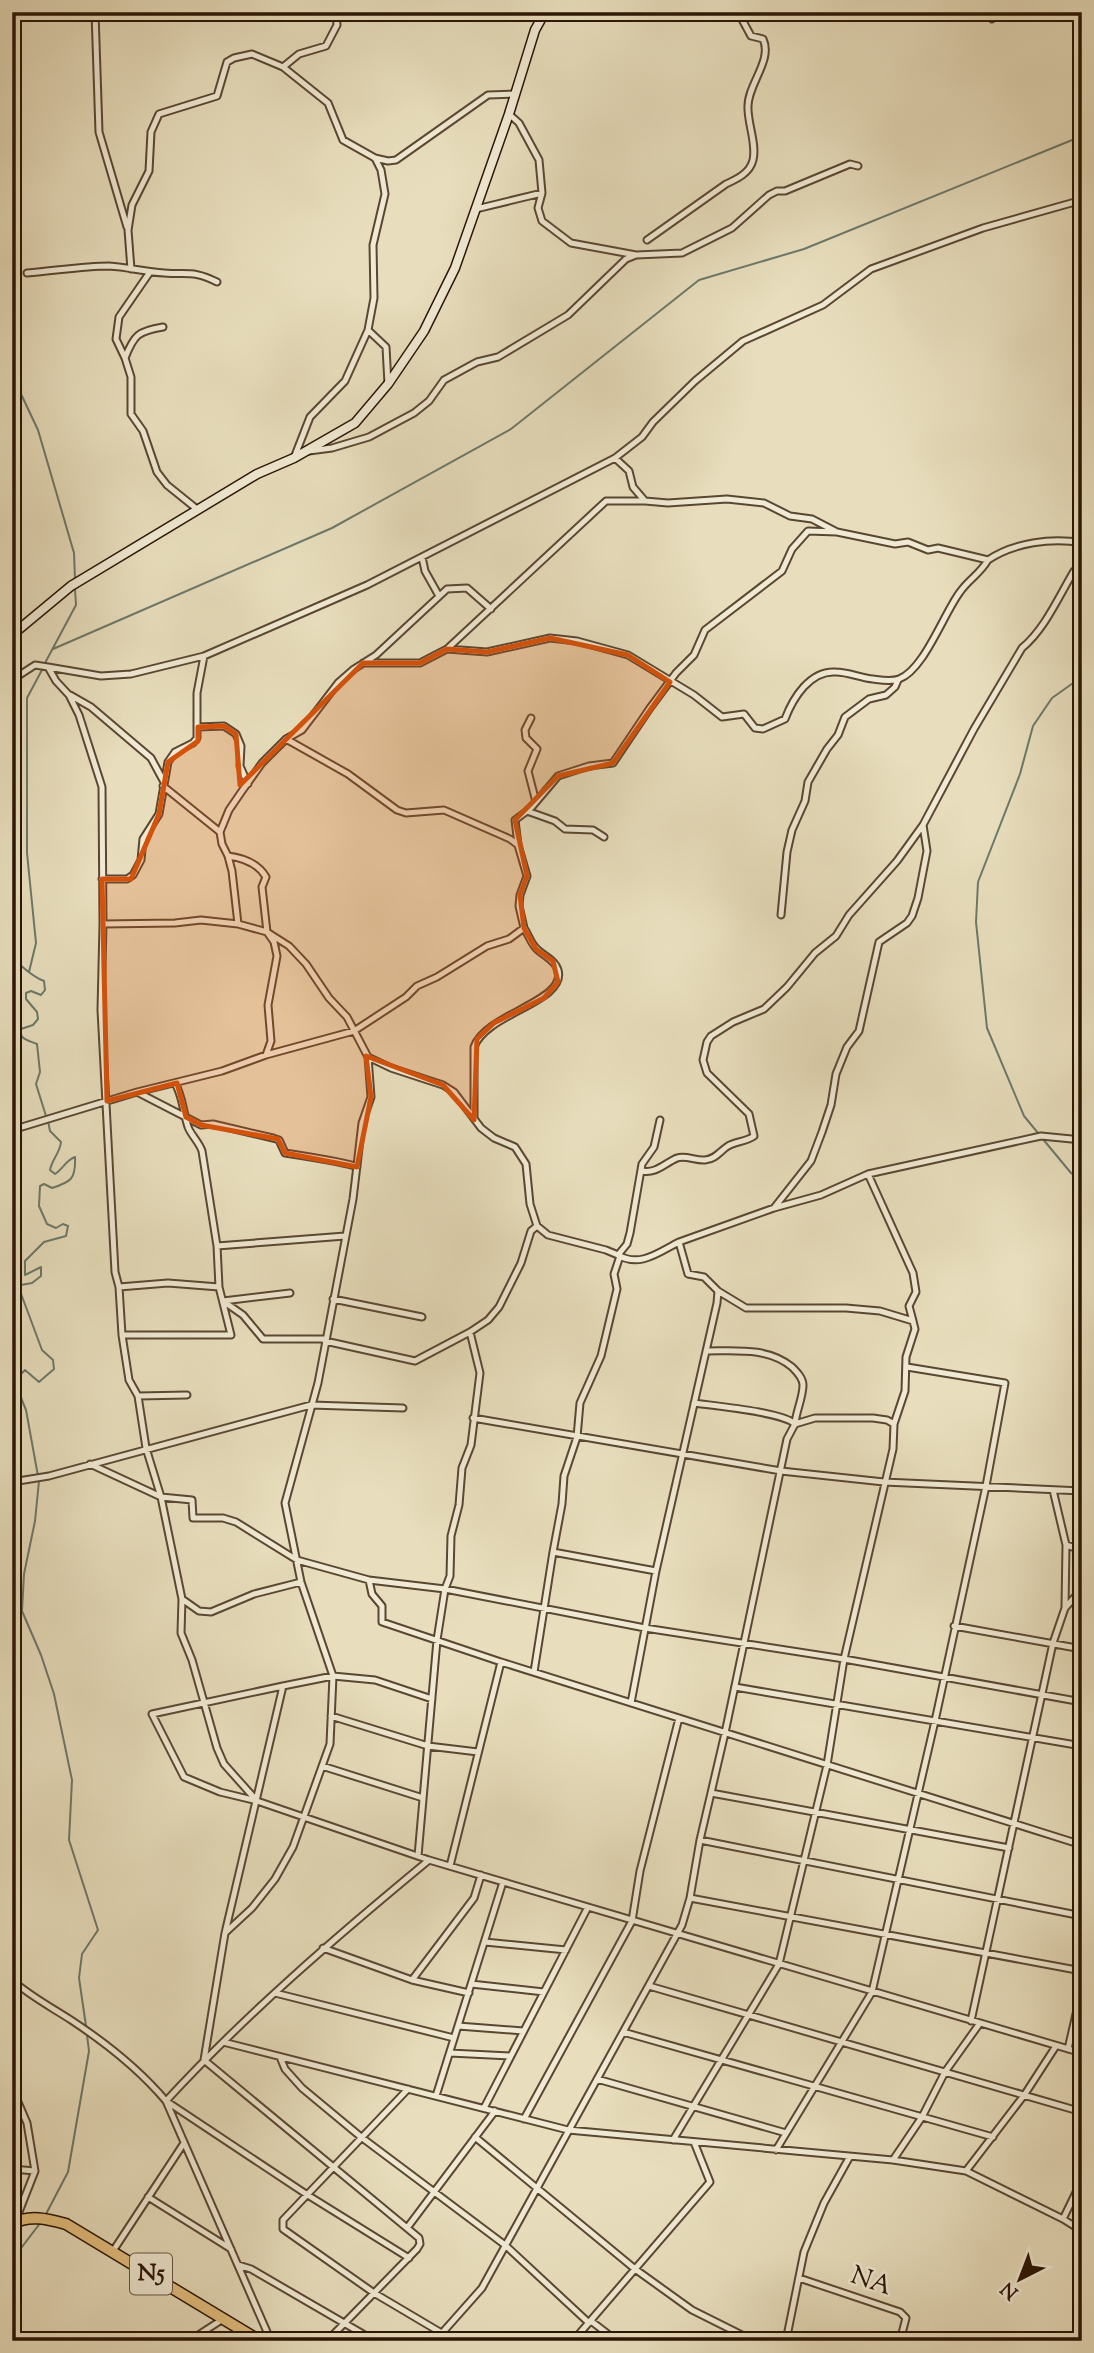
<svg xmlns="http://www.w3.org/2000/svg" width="1094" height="2353" viewBox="0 0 1094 2353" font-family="'Sorts Mill Goudy',serif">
<rect width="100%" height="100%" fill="#e8debd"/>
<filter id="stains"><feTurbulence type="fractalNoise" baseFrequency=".00286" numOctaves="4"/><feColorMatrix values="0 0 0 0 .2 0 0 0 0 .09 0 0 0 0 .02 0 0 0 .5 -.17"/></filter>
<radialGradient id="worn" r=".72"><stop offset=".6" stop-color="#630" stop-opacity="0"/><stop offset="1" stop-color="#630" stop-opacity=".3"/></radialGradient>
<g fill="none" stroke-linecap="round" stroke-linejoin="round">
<path stroke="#6b796c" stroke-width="2" d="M12,375l26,55 36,123 1,27
M53,649l279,-121 179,-99 188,-149 105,-31 278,-113
M45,663l31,-58 -1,-16
M12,958c13,10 17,17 32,23l1,9 -4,5 -10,-4 -5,2v6l11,13 1,7 -5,6 -12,4c-2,11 7,11 16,15l3,28 -4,12 10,32
M29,972l7,-29 -9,-90v-155l16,-30
M1038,1133l-14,-17 -37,-88 -11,-106 2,-40 42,-108 13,-48 19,-28 24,-17 6,-18
M1042,1138l29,35 11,8
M38,1476l-12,-66 -9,-22 2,-12 6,-6 14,12 15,-13 -1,-9 -11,-10 -22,-59 1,-6 11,-2 9,-7v-9l-16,8v-14l19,-19 22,-6 2,-10 -5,-2 -7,4 -9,-4 -8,-18 1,-20 4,-2 8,4c19,-6 24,-9 23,-31 -9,3 -12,12 -20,17l-5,-4c2,-11 10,-17 11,-28l-11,-11 -2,-10
M39,1481l-4,40 -11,53 -2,37 19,44 13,39 18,86 -3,60 29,90 -16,24 -3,24 7,48
M46,2214l22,-42 21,-121 -2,-16
M12,2260l29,-38"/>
<g stroke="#5a4732" stroke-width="9">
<path id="street" d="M95,12l4,120 28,95
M990,12l2,7
M283,67l16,-13 27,-8 11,-21 -1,-13
M509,114l10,9 20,37 3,33 -4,15 4,13 29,22 65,12 46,-2 50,-25 37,-33 8,-4h8l65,-27 8,2
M375,158l13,3 8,-1 92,-65 27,-1
M476,209l66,-16
M647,240l79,-56c11,-5 24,-11 27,-24 4,-16 -6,-38 -5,-54 0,-22 25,-46 15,-67l-12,-3 -13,-24
M131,269l-3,-39 4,-25 17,-34 2,-39 8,-18 58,-18 10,-34 7,-4 18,-4 31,13 45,36 15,37 32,18 6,12 4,24 -12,51 1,53 -6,32 -23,51 -35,36 -16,41
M150,272l-31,45 -3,22 9,19c9,-23 13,-27 38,-31
M27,273c28,-2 55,-7 82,-7 19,1 36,6 55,7 24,2 29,-3 53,9
M368,330l18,17 2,37
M125,358l6,19v37l12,17 14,41 10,13 31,25
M309,451l23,-3 37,-11 45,-24 15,-12 15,-21 33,-18 21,-5 70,-42 58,-56 10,-4
M615,458l14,13 4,16 12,14 23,2 59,-4 37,4 26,13 22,3 25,13 58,12 13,-2 20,8 10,-2 50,12c25,-17 64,-23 94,-17
M422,557l3,14 14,25
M447,649l40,3 63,-14 27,3 51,14 66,40 28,22 22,-3 11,14 8,1 22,-10c8,-21 25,-49 51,-47 12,0 25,6 37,7 8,1 18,3 26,0 25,-9 45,-66 61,-87 9,-13 19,-17 28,-32
M363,663h57l27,-14 159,-148h39
M48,667l53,9 30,-2 73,-18 163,-71 248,-127 27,-21 11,-15 42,-41 48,-40 80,-36 48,-36 112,-41 99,-28
M12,675l6,1 17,-11 13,2 8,14 13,14 10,20 23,72 1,137
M70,695l21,12 60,51 13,24
M531,718l-6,12 1,8 11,11 -9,22 8,31
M198,727l26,-1 12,8 5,12 -1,20 8,18
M286,739l62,35 49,36 9,3 38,-3 66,29 8,6
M163,786l57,46
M527,811l28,10 10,8 28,1 11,7
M228,856c16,2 30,7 38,21l-4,10 5,45 7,10 3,14 -9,49 3,36 -5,14
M102,879h25l6,-4 8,-15 2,-21 16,-25 9,-52 7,-10 18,-9 4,-5v-45l7,-37
M781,915l6,-63 5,-22 13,-29 3,-19 19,-33 11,-14 7,-18 24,-18 17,-4 9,-8 3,-7
M238,924l-6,-53 -4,-15 -6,-12 -2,-12 9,-22 13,-19 20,-28 24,-24 16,-9 36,-47 16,-14 22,-14 71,-66 20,-1 24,21
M368,1057l23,11 52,17 11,7 27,36 13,10 21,9 11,17 4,40 7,22 11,9 58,15 12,5
M137,1092l64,33 12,-1 60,14 6,2 6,13c13,2 65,10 72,14
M474,1117v-70c12,-34 93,-45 84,-77 -3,-11 -17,-15 -23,-23 -5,-6 -7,-13 -11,-19
M660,1120l-6,27 -12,17 -12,69 -3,11 -9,11c22,13 41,-3 61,-13l9,32 16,3 14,14
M12,1130l125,-38 85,-21 44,-16 88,-24 52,-34 11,-11 20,-9 50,-31 22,-7 15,-11 -5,-22 1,-11 7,-19 -9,-31 -3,-25 16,-12 27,-32 31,-10 24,-3 37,-55 26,-35 18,-18 11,-25 77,-59 10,-22 16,-18 29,1
M642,1171c14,3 23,-8 35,-13 9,-3 19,3 28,2 11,-1 15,-9 23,-14 9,-5 18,-4 26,-10l-5,-22 -42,-41 -4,-13 4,-18 4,-6 22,-14 31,-13 23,-22 28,-34 21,-17 13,-21 48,-54 26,-36
M868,1174l45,99 3,19 -7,14 4,15
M774,1208l37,-47 11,-29 9,-27 5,-31 11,-27 12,-16 20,-89 28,-19 5,-7 6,-18 9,-47 -4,-26 51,-96 48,-81c23,-19 37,-52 52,-77l8,-5
M679,1242l95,-34 47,-13 47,-21 173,-38 41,4
M217,1246l128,-10
M119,1287l49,-4 51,4
M333,1299l89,18
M223,1301l20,14 20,24h62
M223,1301l67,-8
M122,1335h109l-12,-48 -2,-41 -15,-95c-3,-9 -11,-16 -14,-24 -5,-15 -5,-30 -13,-44
M325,1341l90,20 55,-29 18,-12 11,-13 22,-44 10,-32 6,-5
M138,1396l49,-1
M694,1403c21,3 89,9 101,21 1,-13 8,-26 8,-39 0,-7 -6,-13 -11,-18 -24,-20 -57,-16 -86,-16
M473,1418l308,53 103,11 198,9
M90,1464l71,33 31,3 1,18h30l13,4 61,38 72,20 3,14 10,12v16l119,40 -51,204
M12,1482l37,-6 262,-71 92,3
M1053,1490l13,55 -1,62
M1066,1545l16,5
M553,1552l9,-48 2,-28 13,-39 3,-34 21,-47 16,-67 -3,-15 6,-18
M369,1580l76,9 5,-13 1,-40 8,-31 3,-37 9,-23 9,-72 -10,-41
M182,1599l17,12 12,1 43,-18 47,-12
M954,1626l128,23
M501,1662l581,183
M534,1672l19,-120 103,19
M283,1686l-131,28 32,63 36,15 37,9 172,59 653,193
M735,1687l347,59
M631,1703l25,-132 61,-268 1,-12 28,17h100l34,3 33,10 2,8 -9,28 -1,34 -11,33 -1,25 -49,210 -17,106 -48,199 -106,176
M331,1716l97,30 50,6
M322,1766l101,32
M711,1793l298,55
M257,1801l-33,-37 -7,-16 -25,-88 -11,-27 1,-34 -21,-102 -15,-49 -8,-52 -9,-16 -7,-45 -3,-48 -4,-15 -14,-262 2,-86 72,-1 26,-3 37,4 29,8 22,14 17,18 23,34 18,19 21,40 3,40 -9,26 -9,76 -35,184 -33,120 16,79 32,94 -3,68 -37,103 -18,32 -23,29 -27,25 -21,127 203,168
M700,1840l382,76
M418,1856l19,-216 8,-51 200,39 199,31 238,43
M690,1898l392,73
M225,1933l58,-247 50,-10 42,4 57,19
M485,1942l81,8
M323,1948l89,32 57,13
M12,1980c18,16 39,27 59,40 35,23 68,49 95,81l105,240
M412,1980l62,-82 7,-23
M471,1984l73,8
M649,1986l433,126
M275,1993l179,45
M971,2021l82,-378 12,-35 17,-19
M458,2026l65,5
M623,2032l370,105
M223,2042l345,88 325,30 73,11 97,48 19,12
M1068,2049l14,-61
M450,2053l61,3
M280,2057l5,12 17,19 59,49 144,108 84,78
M597,2079l189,54
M12,2088l15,35 8,48 -20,51
M408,2089l-125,131v9l91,64 81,48
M436,2096l67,-214
M484,2108l104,-201
M524,2119l108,-198 8,-50 39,-153
M475,2137l160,132 57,41 62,31
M776,2150l96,-158 63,-271 51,-235 19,-103 -98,-16
M893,2160l29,-43 23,-45 35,-49
M12,2169l23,2
M966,2171l59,-77 31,-48
M148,2197l83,52
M1063,2219l19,-39
M113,2251l71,-108
M409,2258l-103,-64 -140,-93c81,-88 171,-165 263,-241
M238,2265l13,4 124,72
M799,2278l101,34 6,6 -6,23
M591,2321l26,20
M189,2341l34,-22
M327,2341l90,-92 3,-5 -1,-6 -12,-10 88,-117
M435,2341l47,-53 200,-363 8,-27 10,-58 25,-107 62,-294 8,-15 20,-6h58l14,2 7,4
M573,2341l137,-159 -16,-40
M786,2341l18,-89 20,-49 25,-45"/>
</g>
<g stroke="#2a1504" stroke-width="11">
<path id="secondary" d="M12,635l59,-49 186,-112 37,-16 61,-35 33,-39 36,-53 31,-63 54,-154 26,-84 10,-18"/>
</g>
<g stroke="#2a1504" stroke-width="13">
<path id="highway" d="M12,2224c17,-10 36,-5 54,0l194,117"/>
</g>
<use href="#street" stroke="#f0ead4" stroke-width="5"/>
<use href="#secondary" stroke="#f0ead4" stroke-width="8"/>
<use href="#highway" stroke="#e4bf7e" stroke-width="10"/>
</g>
<path fill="#d5520b" fill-opacity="0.2" stroke="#d5520b" stroke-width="5" stroke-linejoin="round" d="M550,638l78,17 42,27 -57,81 -55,13 -43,44 12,56 -7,19 4,33 12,21 17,12 5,21 -14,16 -50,25 -17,16 -3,81 -31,-35 -77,-29 5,41 -14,70 -72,-14 -7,-14 -77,-14 -15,-8 -9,-34 -70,18 -5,-222h29l28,-65 9,-52 30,-21v-14l26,-1 12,8 4,51 123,-122h57l27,-14 40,3z"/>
<g text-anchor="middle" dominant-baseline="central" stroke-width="5" stroke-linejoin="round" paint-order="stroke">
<rect fill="#f0ead4" stroke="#655542" stroke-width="2" x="130" y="2253.5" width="42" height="41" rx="5"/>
<g font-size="24" font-weight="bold" fill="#2a1504">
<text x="151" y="2274">N5</text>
</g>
<g font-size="26" fill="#2a1504" stroke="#f0ead4">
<text transform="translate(871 2282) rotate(19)">NA</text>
</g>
</g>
<rect width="1094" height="2353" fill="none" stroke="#e8debd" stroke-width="42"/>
<rect x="14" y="14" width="1066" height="2325" fill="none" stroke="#2a1504" stroke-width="3.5"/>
<rect x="21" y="21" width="1052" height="2311" fill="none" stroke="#2a1504" stroke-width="2"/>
<g transform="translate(1020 2279) rotate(222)" stroke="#f0ead4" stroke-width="5" paint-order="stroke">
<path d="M0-5L12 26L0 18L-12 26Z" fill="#2a1504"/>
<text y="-10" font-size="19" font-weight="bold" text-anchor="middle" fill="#2a1504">N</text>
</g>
<rect width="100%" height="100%" filter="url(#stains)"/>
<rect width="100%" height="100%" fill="url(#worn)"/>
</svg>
